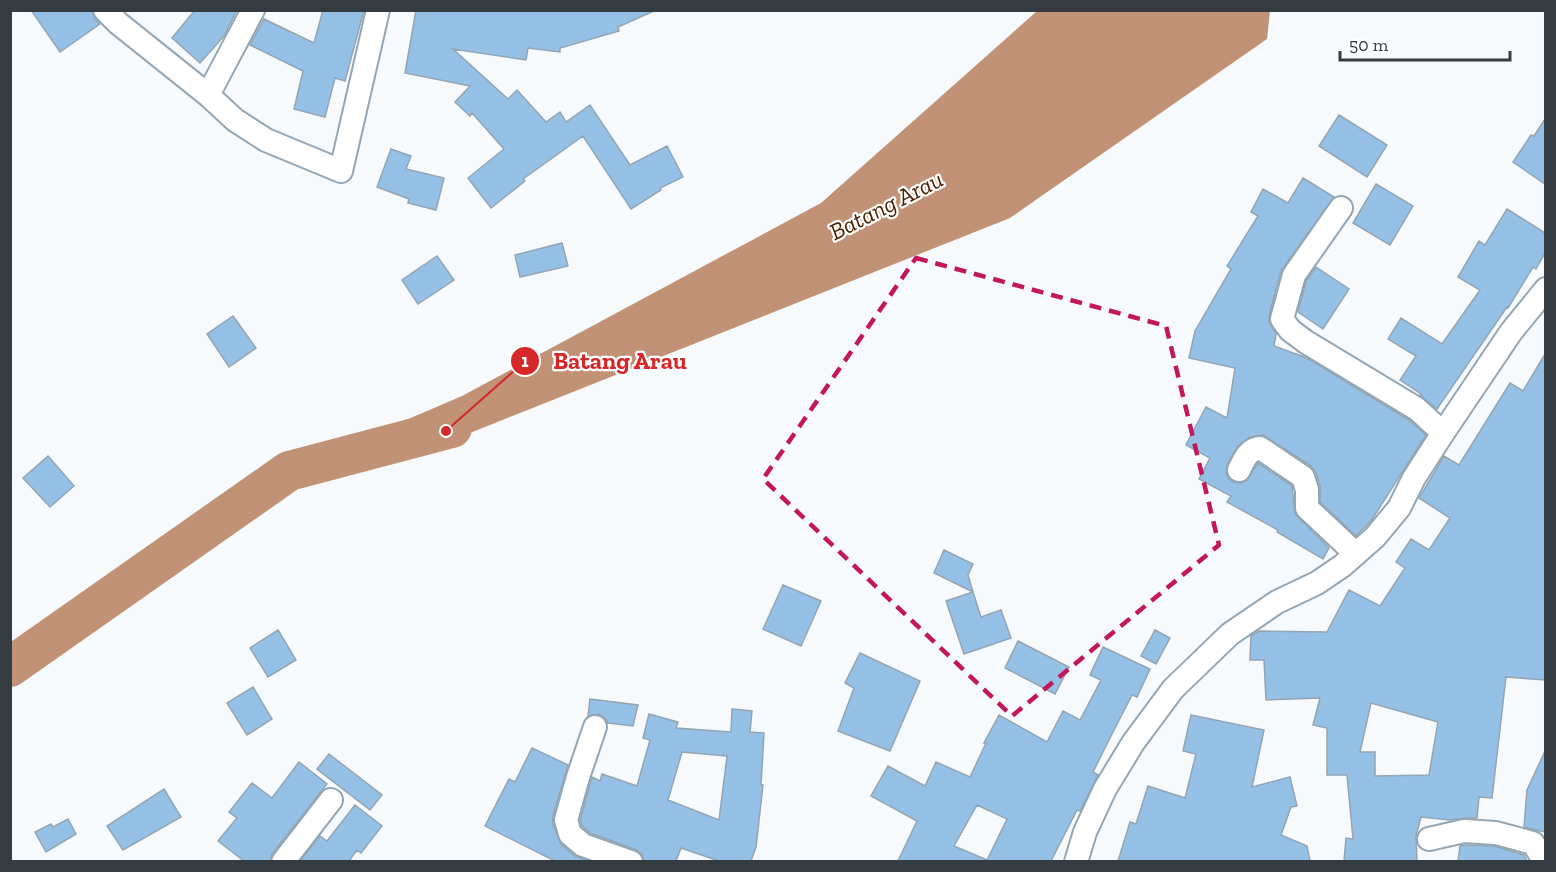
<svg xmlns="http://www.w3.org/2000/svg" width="1556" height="872" font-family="'Zilla Slab',serif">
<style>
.water{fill:#c19275}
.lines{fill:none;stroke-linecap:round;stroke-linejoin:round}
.river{stroke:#c19275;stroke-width:40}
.building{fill:#94c1e5;stroke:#93a4b3;stroke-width:1.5;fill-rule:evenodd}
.minor-casing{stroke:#94a6b4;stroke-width:26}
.minor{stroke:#fff;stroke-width:22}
.marked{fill:none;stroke:#c2185b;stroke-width:4.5;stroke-dasharray:12 8;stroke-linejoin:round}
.labels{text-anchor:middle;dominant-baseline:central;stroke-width:4.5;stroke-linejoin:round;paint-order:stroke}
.water-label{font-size:24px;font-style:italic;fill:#4d2100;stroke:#fff}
.leader{fill:none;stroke:#d62828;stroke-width:2}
.callout-dot{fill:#d62828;stroke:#fff;stroke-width:2}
.mark-label{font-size:18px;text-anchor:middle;font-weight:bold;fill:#fff}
.callout-label{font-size:24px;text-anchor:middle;font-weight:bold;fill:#d62828;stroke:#fff;stroke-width:4.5;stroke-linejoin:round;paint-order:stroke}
</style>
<rect width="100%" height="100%" fill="#f6fafd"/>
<path class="water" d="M 1037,11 L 1270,11 L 1267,39 L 1010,218 L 407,458 L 392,426 L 462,396 L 821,203 Z"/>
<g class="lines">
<path class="river" d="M 10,667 L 289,471 L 452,428"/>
</g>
<path class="building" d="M 31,10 L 92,10 L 95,19 L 100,24 L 60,52 Z
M 195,10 L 237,10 L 224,36 L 200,63 L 172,38 Z
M 323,10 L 364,10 L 345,81 L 335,78 L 325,117 L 294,109 L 303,71 L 250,45 L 264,19 L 314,43 Z
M 416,10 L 656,10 L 618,27 L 619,31 L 560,48 L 560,52 L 528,48 L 526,60 L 453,49 L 508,99 L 517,90 L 546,122 L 560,112 L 566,122 L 590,105 L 630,165 L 667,146 L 683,177 L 660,188 L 661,190 L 631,209 L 583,136 L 523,179 L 525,181 L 491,208 L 468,178 L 504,149 L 472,113 L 470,116 L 455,102 L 470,86 L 405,73 Z
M 1339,115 L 1387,145 L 1367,177 L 1319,146 Z
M 1545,119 L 1545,184 L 1513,162 L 1531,135 L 1534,136 Z
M 391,149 L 411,156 L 406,169 L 444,178 L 436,210 L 408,203 L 409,199 L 377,187 Z
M 1303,178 L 1334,197 L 1281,271 L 1269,316 L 1269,322 L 1276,334 L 1274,346 L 1307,358 L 1409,420 L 1426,435 L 1371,521 L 1356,536 L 1320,502 L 1320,486 L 1316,473 L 1311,466 L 1263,435 L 1250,437 L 1237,447 L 1227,465 L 1226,472 L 1228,478 L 1233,482 L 1239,483 L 1246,481 L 1258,463 L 1292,486 L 1295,514 L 1329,548 L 1323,559 L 1277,532 L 1278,530 L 1227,502 L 1231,496 L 1199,479 L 1210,458 L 1186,445 L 1206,407 L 1227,418 L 1235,368 L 1189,358 L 1195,331 L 1231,269 L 1227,266 L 1258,216 L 1251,212 L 1263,189 L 1288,203 Z
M 1376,184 L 1413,206 L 1390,245 L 1353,223 Z
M 1507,209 L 1545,233 L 1545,253 L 1536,269 L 1533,267 L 1508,308 L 1507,307 L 1437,409 L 1420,395 L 1421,394 L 1400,380 L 1416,356 L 1388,339 L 1401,318 L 1442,344 L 1480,290 L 1458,277 L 1479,241 L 1485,245 Z
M 562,243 L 568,266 L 520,277 L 515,255 Z
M 437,256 L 454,280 L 418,304 L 402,280 Z
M 1316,267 L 1349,289 L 1323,329 L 1298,312 L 1306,281 Z
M 233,316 L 256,348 L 229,367 L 207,334 Z
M 1545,354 L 1545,680 L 1506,677 L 1492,798 L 1479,797 L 1477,818 L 1465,818 L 1450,820 L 1421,817 L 1416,836 L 1417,861 L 1344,861 L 1346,838 L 1353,839 L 1347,775 L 1327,775 L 1327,728 L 1313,725 L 1320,698 L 1266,700 L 1264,660 L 1250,660 L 1251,636 L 1259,631 L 1327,632 L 1349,590 L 1380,606 L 1405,568 L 1396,562 L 1411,539 L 1429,550 L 1450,518 L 1419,498 L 1444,456 L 1459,465 L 1510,383 L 1523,391 ZM 1371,703 L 1438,722 L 1429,775 L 1375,776 L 1375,752 L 1360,752 Z
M 48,456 L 74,486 L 50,507 L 23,478 Z
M 944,550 L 973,564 L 968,575 L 973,592 L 934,573 Z
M 783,585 L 821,601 L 801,646 L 763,629 Z
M 973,592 L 981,617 L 1001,610 L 1011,638 L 964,654 L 946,601 Z
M 278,630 L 296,660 L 268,677 L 250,648 Z
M 1155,630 L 1170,638 L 1156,664 L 1141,656 Z
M 1018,641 L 1069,667 L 1055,694 L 1005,668 Z
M 1103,647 L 1150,669 L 1137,697 L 1132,695 L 1111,736 L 1093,772 L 1098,775 L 1080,811 L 1077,810 L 1051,861 L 898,861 L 917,821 L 871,796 L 888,766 L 925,786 L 936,762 L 970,777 L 986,743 L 984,743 L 999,715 L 1047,742 L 1063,711 L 1080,720 L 1101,680 L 1090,675 ZM 977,805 L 1007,819 L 987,860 L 954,846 Z
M 860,653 L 920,681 L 890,751 L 838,731 L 854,688 L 845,683 Z
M 253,687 L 272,719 L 247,735 L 227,703 Z
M 590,699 L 638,705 L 633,726 L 608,723 L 605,718 L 599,714 L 588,716 Z
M 732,709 L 752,711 L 750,732 L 764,733 L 761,785 L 763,785 L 756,847 L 751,861 L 719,861 L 681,848 L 676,861 L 644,861 L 642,854 L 636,850 L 590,833 L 582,826 L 580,820 L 592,777 L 600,781 L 602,774 L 637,786 L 650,740 L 643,738 L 649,714 L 678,722 L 676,728 L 731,732 ZM 682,752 L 727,756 L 719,820 L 668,800 Z
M 1191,715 L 1264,730 L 1252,787 L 1290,777 L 1297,806 L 1291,807 L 1281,835 L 1307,846 L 1310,861 L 1118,861 L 1130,822 L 1136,824 L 1148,786 L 1185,798 L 1196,754 L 1183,751 Z
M 532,748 L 568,765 L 553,816 L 553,824 L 561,844 L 575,856 L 589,861 L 555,861 L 485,826 L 509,779 L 515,782 Z
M 1545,751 L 1545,832 L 1524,827 L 1527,790 Z
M 329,754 L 382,795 L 370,810 L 317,769 Z
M 299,762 L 327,784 L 272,854 L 270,861 L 244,861 L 218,841 L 237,818 L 229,812 L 252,783 L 272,798 Z
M 164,789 L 181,817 L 123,850 L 107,826 Z
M 355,805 L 382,826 L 361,853 L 357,850 L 349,861 L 300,861 L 320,836 L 327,841 Z
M 68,819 L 76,834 L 46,852 L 35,832 L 51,824 L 53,827 Z
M 1465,845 L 1494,846 L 1524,855 L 1527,861 L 1458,861 L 1460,846 Z"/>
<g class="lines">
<defs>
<path id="minor" d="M 105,10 L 118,23 L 208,95 L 235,120 L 266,140 L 341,171 L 378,10
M 208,95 L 253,10
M 1341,208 L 1294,275 L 1282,319 L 1290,330 L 1306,342 L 1417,409 L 1443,433
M 1239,470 C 1244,460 1248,449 1260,448 L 1303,477 L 1307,490 L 1307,508 L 1356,554
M 595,727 L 578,777 L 566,820 L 570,834 L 583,845 L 631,862
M 1429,839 L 1464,831 L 1496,833 L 1533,843 L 1545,862
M 283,862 L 331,800
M 1076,862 L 1085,832 L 1105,789 L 1133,743 L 1173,689 L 1230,634 L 1277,602 L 1317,583 L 1342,566 L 1375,537 L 1399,508 L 1414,478 L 1443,433 L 1511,332 L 1546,289"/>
</defs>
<use href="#minor" class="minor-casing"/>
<use href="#minor" class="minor"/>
</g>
<path class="marked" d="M 916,258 L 1166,326 L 1219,545 L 1012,716 L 763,479 Z"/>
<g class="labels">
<g class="water-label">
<text transform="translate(886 205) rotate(-27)">Batang Arau</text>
</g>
</g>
<path class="leader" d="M446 431L525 361"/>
<g class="callout-dot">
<circle cx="446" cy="431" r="6"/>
<circle cx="525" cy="361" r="15"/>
</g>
<g class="mark-label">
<text x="525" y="367">1</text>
</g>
<g class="callout-label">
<text x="620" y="369">Batang Arau</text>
</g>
<rect width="1556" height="872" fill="none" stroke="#343b41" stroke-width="24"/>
<path d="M1340 51v9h170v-9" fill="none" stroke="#343b41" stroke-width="3"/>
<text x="1349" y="51" font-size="18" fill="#343b41" stroke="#ffffff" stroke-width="4.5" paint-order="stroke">50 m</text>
</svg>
